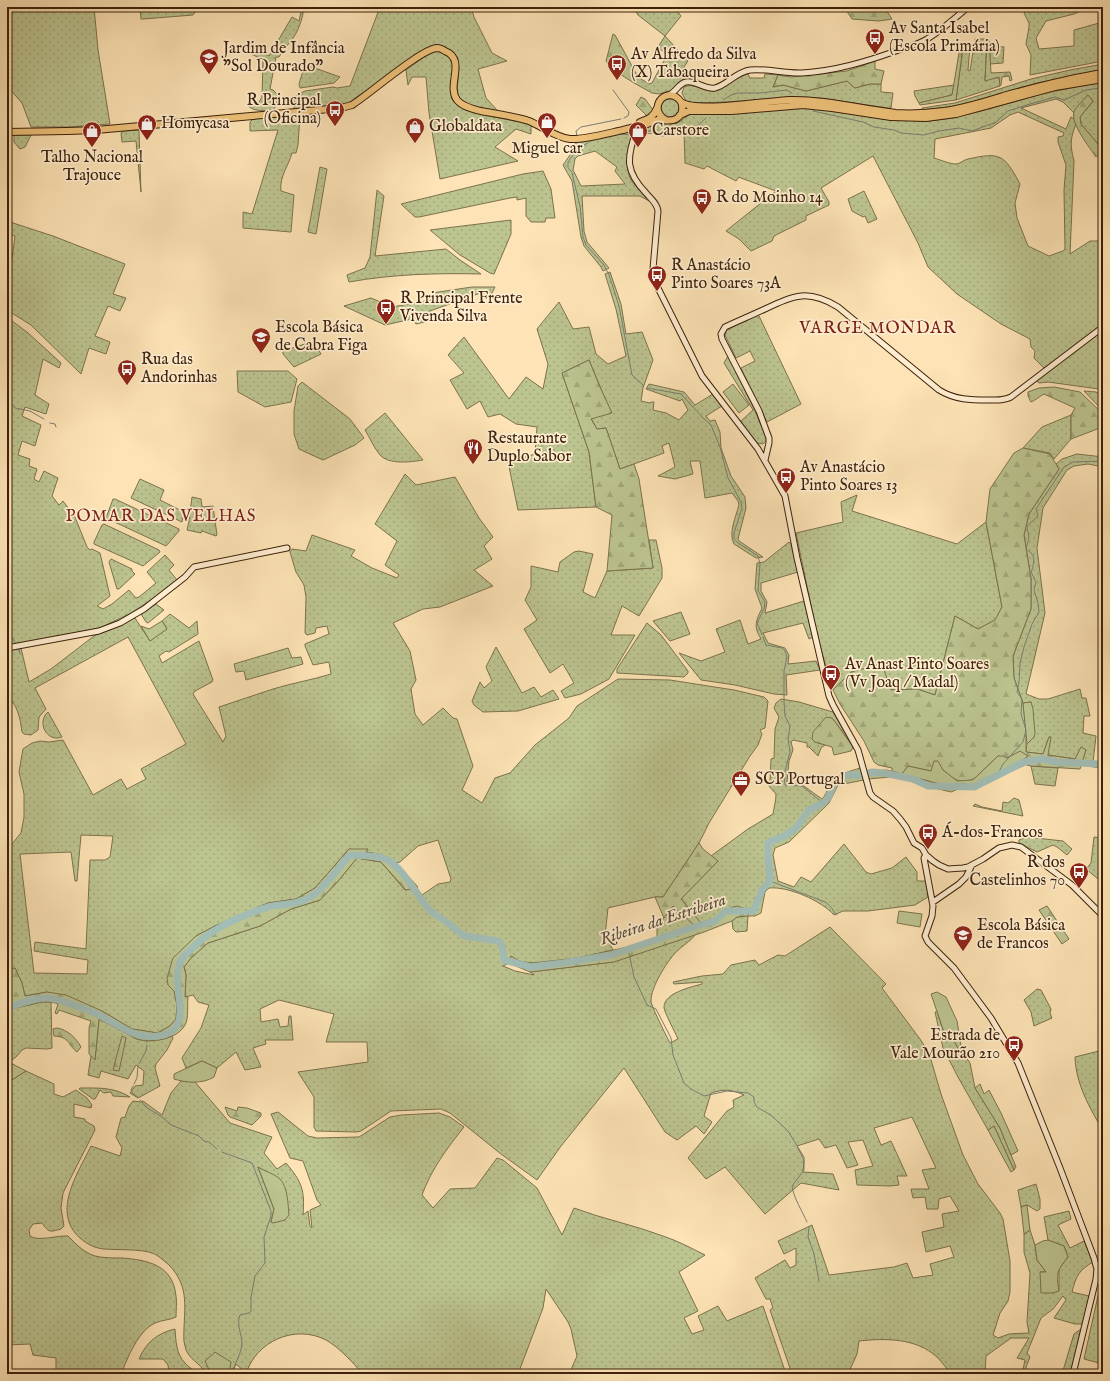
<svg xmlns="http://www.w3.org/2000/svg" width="1110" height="1381" font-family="'IM FELL English',serif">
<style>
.grass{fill:url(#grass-dots);stroke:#7c724e;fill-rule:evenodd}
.forest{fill:url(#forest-firs);stroke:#7c724e}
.garden{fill:#bcc490;stroke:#7c724e}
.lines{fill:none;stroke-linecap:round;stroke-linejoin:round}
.stream{stroke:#797f72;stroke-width:1}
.river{stroke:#a2bdb6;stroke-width:7}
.secondary-casing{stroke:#3c210c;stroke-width:7}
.primary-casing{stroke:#3c210c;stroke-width:8}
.secondary{stroke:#feedcf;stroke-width:5}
.primary{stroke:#eec27a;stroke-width:6}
.labels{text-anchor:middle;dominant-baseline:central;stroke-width:3.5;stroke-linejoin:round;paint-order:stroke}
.poi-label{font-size:16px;fill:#3c210c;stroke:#feedcf;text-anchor:start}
.neighbourhood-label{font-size:17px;letter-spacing:1px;fill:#7a1f14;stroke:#feedcf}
.water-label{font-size:17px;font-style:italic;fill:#5b503f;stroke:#feedcf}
</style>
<defs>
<pattern id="grass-dots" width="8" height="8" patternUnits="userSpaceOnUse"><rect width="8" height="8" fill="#bcc490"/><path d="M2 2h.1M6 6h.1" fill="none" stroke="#a2a87b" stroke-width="1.8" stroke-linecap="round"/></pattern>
<pattern id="forest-firs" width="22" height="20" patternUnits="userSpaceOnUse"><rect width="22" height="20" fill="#bcc490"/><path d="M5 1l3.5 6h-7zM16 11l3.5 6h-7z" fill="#a2a87b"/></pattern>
</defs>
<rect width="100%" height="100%" fill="#fde3b5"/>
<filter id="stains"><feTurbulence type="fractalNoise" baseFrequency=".005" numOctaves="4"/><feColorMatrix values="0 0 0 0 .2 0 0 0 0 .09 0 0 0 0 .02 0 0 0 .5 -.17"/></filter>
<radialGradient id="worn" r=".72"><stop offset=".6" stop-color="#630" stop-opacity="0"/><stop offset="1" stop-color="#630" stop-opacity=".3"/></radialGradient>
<path class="grass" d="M 7,7 L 94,7 L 98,50 L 110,124 L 68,127 L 31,127 L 22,103 L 7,86 Z
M 140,7 L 198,7 L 193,15 L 143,19 L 141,19 Z
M 302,7 L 304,7 C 303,18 298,33 290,42 C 286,47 282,51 279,57 L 276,57 L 270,89 L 273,90 L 277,94 L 275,101 L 277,101 L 274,110 C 264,111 254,112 247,105 L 253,106 L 258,104 L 262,97 L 263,60 L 244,50 L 247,44 L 269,56 L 292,17 L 299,21 Z
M 380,7 L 446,7 L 448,11 L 454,7 L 471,7 L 474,17 L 492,53 L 507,61 L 478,69 L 486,98 L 497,110 L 497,112 L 472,107 L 464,103 L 459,97 L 457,90 L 459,67 L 457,58 L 450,50 L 436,45 L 431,46 L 406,62 L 347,104 L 294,109 L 295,98 L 297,95 L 305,91 L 333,87 L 337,88 L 350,86 Z
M 633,7 L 685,7 L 677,11 L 681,16 L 665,36 L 688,61 L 684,67 L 698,80 L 689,78 L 682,80 L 672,90 L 659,94 L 652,93 L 634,83 L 638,77 L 649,84 L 652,83 L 667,55 L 658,47 L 665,36 L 638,15 Z
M 1034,7 L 1090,7 L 1074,14 L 1046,21 L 1036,38 L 1039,49 L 1074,46 L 1074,30 L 1103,22 L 1103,61 L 1030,75 L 1031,55 L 1026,44 L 1029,27 L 1029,23 L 1024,13 L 1025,11 Z
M 975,39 L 987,39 L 985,80 L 999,77 L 1000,86 L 956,100 L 963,47 L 970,47 L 968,70 L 970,71 Z
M 990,46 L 1004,47 L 1003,63 L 990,64 Z
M 437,51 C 469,59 441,88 455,103 C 466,115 513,119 531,125 L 531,134 L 516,129 L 495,147 L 518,161 L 440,179 L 429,113 L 426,77 L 412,77 L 408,85 L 406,70 L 427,55 Z
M 311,64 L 312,67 L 340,77 L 334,83 L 300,88 L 299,84 C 302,75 302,69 311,64 Z
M 1103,64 L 1103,70 L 1037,83 L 959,106 L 922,110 L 922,108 L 955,103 L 1031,79 L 1070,70 Z
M 748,74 L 750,78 L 764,78 L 765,74 L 778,75 L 773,87 L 783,85 L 806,91 L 847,81 L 855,88 L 870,84 L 881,84 L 881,92 L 893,93 L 891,108 L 888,108 L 821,98 L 800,97 L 726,102 L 694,103 L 686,101 L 682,93 L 684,87 C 694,82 704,92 714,91 C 723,90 729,83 736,79 C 740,77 744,75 748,74 Z
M 1103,81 L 1103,150 L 1081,124 L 1080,117 L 1093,101 L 1088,95 L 1074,113 L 1063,102 L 1056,99 L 1021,108 L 1066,129 L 1071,117 L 1074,119 L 1076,124 C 1070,139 1070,145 1074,161 L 1070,254 L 1090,241 L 1103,241 L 1103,323 L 1048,367 L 1044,368 L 1034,358 L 1035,351 L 1031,347 L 1030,339 L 1001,324 L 957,294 L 928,267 L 918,243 L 873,156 L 821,188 L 829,202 L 829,205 L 806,216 L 806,220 L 774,236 L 772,241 L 751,251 L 739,239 L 726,231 L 776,191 L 741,178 L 739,177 L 736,181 L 707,166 L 704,169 L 685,163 L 684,131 L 680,133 L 671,134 L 661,134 L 651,131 L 638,134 C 643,128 654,123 661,123 C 666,123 672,124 677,123 C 683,121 685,116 691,114 L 788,108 L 812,108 L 890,120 L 929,121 L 953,118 L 982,111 L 1042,94 ZM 1018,112 L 1064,133 L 1063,136 L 1058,137 L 1058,142 L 1066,165 L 1064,190 L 1065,249 L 1063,251 L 1049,256 L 1028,246 L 1017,218 L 1015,203 L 1020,184 C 1004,154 1000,152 968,159 C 963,160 960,164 956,164 C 950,164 941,160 934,158 L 935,139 L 991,128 L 1010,115 Z
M 954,85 L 952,95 L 919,103 L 915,96 L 914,91 Z
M661 108a9 9 0 1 1 18 0a9 9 0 1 1-18 0Z
M 300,115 L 298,145 L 296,153 L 292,153 C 289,165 279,177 281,191 L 294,195 L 291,232 L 243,228 L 243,212 L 252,214 L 278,130 L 250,131 L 250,122 L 253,119 Z
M 138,130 L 139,131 L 141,192 L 136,141 L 122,142 L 121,133 L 124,131 Z
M 628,131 L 632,134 C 631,145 626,164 629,175 C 631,184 643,192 649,198 L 649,201 L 640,196 L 582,196 L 584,231 L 587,242 L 609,268 L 603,271 L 601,267 L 584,246 L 581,237 L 572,181 L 563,165 L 575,148 L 576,142 L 585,139 ZM 595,151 L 617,167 L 615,171 L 625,184 L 581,186 L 573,170 L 575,159 L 578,156 Z
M 14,135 L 31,135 L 25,147 L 20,149 L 14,142 Z
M 320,167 L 327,169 L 316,234 L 308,232 Z
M 543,171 L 551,189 L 555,218 L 546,218 L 545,222 L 531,222 L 526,216 L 526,198 L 517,200 L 517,197 L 510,198 L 419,217 L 415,217 L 401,204 L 523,174 Z
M 377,190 L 384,196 L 375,256 L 446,249 L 460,260 L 481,274 C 437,273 393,274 349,282 L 347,275 L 365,268 L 370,257 Z
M 864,191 L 877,219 L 868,223 L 865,216 L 863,217 L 852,211 L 848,199 Z
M 511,220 L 511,234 L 494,274 L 490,273 L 460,255 L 430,230 Z
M 7,221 L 53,236 L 125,264 L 113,294 L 126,298 L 120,311 L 108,306 L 95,336 L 110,342 L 106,354 L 89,348 L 81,374 L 31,325 L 7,310 L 7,276 L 12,259 L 15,236 L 8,233 Z
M 610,272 L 621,304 L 626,334 L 642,332 L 653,360 L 643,388 L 641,401 L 650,403 L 651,402 L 654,402 L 653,410 L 666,413 L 679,420 L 688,410 L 682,399 L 680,401 L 646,389 L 649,384 L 684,392 L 695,405 L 713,394 L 722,406 L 706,416 L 710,421 L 715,420 L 720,432 L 721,448 L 731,476 L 745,497 L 746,508 L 738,539 L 739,541 L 763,557 L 756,558 L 734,544 C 728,534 736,516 739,505 L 738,501 L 732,493 L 705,498 L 700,461 L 690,461 L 693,474 L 675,479 L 658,476 L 675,467 L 669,443 L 662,446 L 664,453 L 620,469 L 606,428 L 597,429 L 591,418 L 611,413 L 589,360 L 562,373 L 589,452 L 596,507 L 518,510 L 508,462 L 535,454 L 537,427 L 516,424 L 500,414 L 488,417 L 480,401 L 467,409 L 450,380 L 464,373 L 448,355 L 464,337 L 509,399 L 526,377 L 543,389 L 548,364 L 537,329 L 559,302 L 573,329 L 589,327 L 596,354 L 608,364 L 626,356 L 616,309 L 605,274 Z
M 472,287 L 495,287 L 492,293 L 485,299 L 483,292 L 430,311 L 433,320 L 416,324 L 412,319 L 385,325 L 344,306 L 371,298 L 392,307 L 431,300 L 432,293 Z
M 757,315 L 759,316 L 801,404 L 767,422 L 741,368 L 755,361 L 750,351 L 736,358 L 725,335 L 726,331 L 729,329 Z
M 7,317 L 28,333 L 61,363 L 59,368 L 43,359 L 35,395 L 49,404 L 46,414 L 25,407 L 22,416 L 41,425 L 35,446 L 22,441 L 18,455 L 30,459 L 29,466 L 37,469 L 34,479 L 39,482 L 44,471 L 58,478 L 52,496 L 59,505 L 63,501 L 75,517 L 87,547 L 90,550 L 92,549 L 100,553 L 110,596 L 97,606 L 103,609 L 112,604 L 129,590 L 136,598 L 139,597 L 156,583 L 147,572 L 165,555 L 174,565 L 169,570 L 177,580 L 154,598 L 131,613 L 100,628 L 7,646 Z
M 1103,330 L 1103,392 L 1099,389 L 1048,382 L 1039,383 L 1036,380 Z
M 311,342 L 314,342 L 321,354 L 294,367 L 283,354 L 283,351 Z
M 728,356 L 754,409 L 766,437 L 766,441 L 763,444 L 757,443 L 740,422 L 753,410 L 724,363 Z
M 237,371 L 288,371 L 297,379 L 291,402 L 265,407 L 238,392 Z
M 302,382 L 350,419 L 364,438 L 355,445 L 323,460 L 299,449 L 294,434 L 294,411 L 298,386 Z
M 1084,391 L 1096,392 L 1103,396 L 1103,411 Z
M 385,413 L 423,460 C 411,462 389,465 380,455 C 374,448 370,438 365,430 Z
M 1071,415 L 1071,439 L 1054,459 L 1050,453 L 1023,448 L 1042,427 Z
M 1077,454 L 1103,457 L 1103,467 L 1088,464 L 1074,466 L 1067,470 L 1043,508 L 1037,548 L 1045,613 L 1026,694 L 1039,699 L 1048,699 L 1080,689 L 1082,698 L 1086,698 L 1090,716 L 1084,716 L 1083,733 L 1096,736 L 1093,762 L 1098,762 L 1103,750 L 1103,767 L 1101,768 L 1081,765 L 1086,750 L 1081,748 L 1075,759 L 1047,755 L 1051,737 L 1049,737 L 1043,754 L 1026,752 L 1027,744 L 1034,737 L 1031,702 L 1023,703 L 1014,678 L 1013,656 L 1031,609 L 1031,579 L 1024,535 L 1029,514 L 1059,469 L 1056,464 L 1062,459 Z
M 405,474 L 416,485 L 455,477 L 479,518 L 493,537 L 484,546 L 492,559 L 474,570 L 493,586 L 440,607 L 423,609 L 393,623 L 410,651 L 416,680 L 411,689 L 415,714 L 423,725 L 443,708 L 453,718 L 457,719 L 473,766 L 462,790 L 482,803 L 495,778 L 510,773 L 535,745 L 569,718 L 577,706 L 618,679 L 670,680 L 734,690 L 764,697 L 768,701 L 765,728 L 760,730 L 762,734 L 758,745 L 750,756 L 709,823 L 699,843 L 663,897 L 655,897 L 608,908 L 605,936 L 613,950 C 590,955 540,968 519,961 C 516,961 513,958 511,956 L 509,963 L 503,966 L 515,971 L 534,975 L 530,972 L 613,962 L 696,934 C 691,941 682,946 676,952 C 666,963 651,987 651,1001 C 651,1006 667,1037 670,1043 L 678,1039 C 675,1032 664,1012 664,1007 C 664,993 691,987 702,984 L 702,982 L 674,984 L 673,982 L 702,976 L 723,974 L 731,965 L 755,960 L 759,965 L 778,955 L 785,956 L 830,927 L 886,984 L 882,988 L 920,1039 L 929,1053 L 941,1094 L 963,1155 L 978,1184 L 1000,1213 L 1003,1219 L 1010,1261 L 1010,1292 L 1008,1301 L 1000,1313 L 993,1335 L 998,1338 L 1009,1334 L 1029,1333 L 1027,1322 L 1030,1273 L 1024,1252 L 1024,1234 L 1030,1230 L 1035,1245 L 1037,1260 L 1046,1272 L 1040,1272 L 1059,1290 L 1059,1269 L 1068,1257 L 1064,1246 L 1048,1240 L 1044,1217 L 1069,1211 L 1071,1219 L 1058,1225 L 1070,1248 L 1084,1241 L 1093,1262 C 1079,1270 1076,1276 1072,1292 L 1089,1296 L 1083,1324 L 1075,1324 L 1054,1318 L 1066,1300 L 1063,1296 L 1053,1309 L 1041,1318 L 1027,1353 L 1030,1357 L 1026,1367 L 1027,1374 L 1022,1374 L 1025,1360 L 1017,1358 L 1029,1338 L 1011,1338 L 986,1356 L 985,1374 L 951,1374 C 947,1369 942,1362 937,1357 C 916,1338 886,1338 859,1341 L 857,1354 L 848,1374 L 792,1374 L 770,1310 L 773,1308 L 770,1299 L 766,1299 L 755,1278 L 785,1260 L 790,1268 L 796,1265 L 796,1248 L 784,1254 L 778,1241 L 812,1225 L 829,1275 L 894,1267 L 907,1263 L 913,1278 L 933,1275 L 930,1264 L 954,1257 L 950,1246 L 926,1252 L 922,1232 L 944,1227 L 942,1214 L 959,1211 L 950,1196 L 939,1199 L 938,1209 L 927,1209 L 925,1197 L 913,1198 L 911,1189 L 929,1189 L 922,1170 L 936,1168 L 912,1117 L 874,1128 L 881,1145 L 891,1141 L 907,1176 L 897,1176 L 899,1185 L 890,1186 L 857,1185 L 855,1170 L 873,1166 L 863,1140 L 848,1142 L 858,1165 L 847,1168 L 836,1145 L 825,1148 L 819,1139 L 797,1146 L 804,1160 L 803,1172 L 833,1174 L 839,1190 L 801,1183 L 765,1214 L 725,1167 L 706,1179 L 688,1158 L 727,1111 L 734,1107 L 733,1100 L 744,1095 C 730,1089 725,1089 711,1093 L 704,1116 L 712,1122 L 704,1134 L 696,1126 L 677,1140 L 665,1132 L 624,1068 L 561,1146 L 537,1180 L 501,1154 L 450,1113 L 441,1109 L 391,1111 L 361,1131 L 356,1132 L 316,1131 L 314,1127 L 314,1097 L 298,1072 L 368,1062 L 367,1042 L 326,1042 L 334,1014 L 279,1000 L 260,1009 L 261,1022 L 278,1019 L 280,1027 L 288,1026 L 289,1016 L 291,1016 L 293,1040 L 265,1040 L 266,1044 L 253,1048 L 261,1067 L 245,1070 L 236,1052 L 217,1068 L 202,1061 L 186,1068 L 182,1058 L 201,1028 L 209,1005 L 198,1002 L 193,995 L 185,997 L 186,975 L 184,967 L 191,958 L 208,943 L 260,926 L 291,909 L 320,900 L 339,880 L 357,858 L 381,862 L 405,890 L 417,888 L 422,895 L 438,884 L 450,882 L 451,879 L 438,840 L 418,846 L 400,862 L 396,863 L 378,854 L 349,849 L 315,888 L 296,899 L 268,903 L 215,926 L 196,936 L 168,985 L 174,991 L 177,1005 L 176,1019 L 170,1026 L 157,1033 L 132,1029 L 102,1011 L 47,992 L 25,996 L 22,983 L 15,968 L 7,970 L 7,850 L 21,833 L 24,817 L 24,794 L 19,772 L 23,749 L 32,743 L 40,741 L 49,742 L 63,740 L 93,795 L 121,779 L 127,789 L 146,779 L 141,769 L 186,744 L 128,637 L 35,688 L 46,709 L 39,717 L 38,730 L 31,735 L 24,734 L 22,732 C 20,717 18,706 7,696 L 7,651 L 21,648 L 29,682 L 51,669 L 94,636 L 133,618 L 135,618 L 150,641 L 167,628 L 162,621 L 170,614 L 189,628 L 197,621 L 198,634 L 169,652 L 166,651 L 159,656 L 162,663 L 199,641 L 213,680 L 212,682 L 195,691 L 193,694 L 223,742 L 226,736 L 219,707 C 237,701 255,695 273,689 C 292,683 312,680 331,674 L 329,662 L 313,665 L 305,646 L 305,644 L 329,634 L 327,626 L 316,628 L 315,633 L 307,635 L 305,633 L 306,597 L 304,585 L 296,572 L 290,552 L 292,549 L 306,551 L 312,535 L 355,550 L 351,556 L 372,568 L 397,578 L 399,575 L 385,565 L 397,541 L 375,524 ZM 81,835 L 113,836 L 110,857 L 105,860 L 90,860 L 86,949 L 35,942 L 34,951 L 88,960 L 87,974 L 34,973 L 20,854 L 71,852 L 75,881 L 77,881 Z
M 140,479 L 164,490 L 160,500 L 184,512 L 182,522 L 131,498 Z
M 857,495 L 852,511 L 957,544 L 986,522 L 1002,607 L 996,620 L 978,629 L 955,616 L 935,695 L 917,689 L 891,690 L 851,672 L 833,690 L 818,639 L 796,533 L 843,522 L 841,502 Z
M 192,497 L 201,499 L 202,507 L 213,506 L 217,535 L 216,536 L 202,531 L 201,533 L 187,530 L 189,521 Z
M 113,499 L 115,499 L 179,529 L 179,531 L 166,546 L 106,518 Z
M 104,524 L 159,550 L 160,552 L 143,566 L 94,544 L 94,542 L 102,525 Z
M 649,540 L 656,540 L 662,568 L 662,578 L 639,616 L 622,606 L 611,635 L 635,635 L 609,679 L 581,694 L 565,698 L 561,691 L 574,683 L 563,664 L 550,673 L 524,629 L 537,620 L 525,600 L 531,587 L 531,566 L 558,572 L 560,562 L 574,552 L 579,551 L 593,554 L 583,592 L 595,598 L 607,571 L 653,568 Z
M 789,542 L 791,544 L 798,572 L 761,583 L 761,591 L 767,602 L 765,613 L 804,601 L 813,637 L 809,639 L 803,623 L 763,633 L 768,643 L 785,648 L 789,655 L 788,664 L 816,661 L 820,670 L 786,675 L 787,695 L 774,694 L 735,685 L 701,680 L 679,653 L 701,661 L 725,652 L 716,629 L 740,620 L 748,644 L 761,639 C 753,626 756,621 762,608 L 755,589 L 757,563 L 764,562 Z
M 111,559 L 132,569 L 132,571 L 135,574 L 119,589 L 117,589 L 109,562 Z
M 156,604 L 164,610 L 148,623 L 146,622 L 141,614 Z
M 681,612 L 690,634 L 670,641 L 653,621 Z
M 647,623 L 661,635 L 688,671 L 688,673 L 684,677 L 617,673 L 617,669 Z
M 496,647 L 522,693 L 534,687 L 541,697 L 553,690 L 559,699 L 518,711 L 483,712 L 474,705 L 472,701 L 480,682 L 484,688 L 492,681 L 486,667 Z
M 288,648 L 292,658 L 301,657 L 303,664 L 246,680 L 244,671 L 236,672 L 234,664 Z
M 781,699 L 799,702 L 833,712 L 851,743 L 832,718 L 815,742 L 825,745 L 821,748 L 818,756 L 809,747 L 807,747 L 807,743 L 793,740 L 791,742 L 793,750 L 789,761 L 787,782 L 801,784 L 822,799 C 827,794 828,787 831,782 C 838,774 851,771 860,768 L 864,780 L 838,785 L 829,803 L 789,842 L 775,848 L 773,855 L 778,881 L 794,887 L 801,877 L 811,882 L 844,844 L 866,872 L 871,874 L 892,868 L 906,857 L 917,872 L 917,881 L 926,881 L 928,897 L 915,905 L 868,911 L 843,911 L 834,915 C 822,901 788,886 769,888 L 765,892 L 761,913 L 755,916 L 748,916 L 747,931 L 736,932 L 733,929 L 732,921 L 737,917 L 746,916 L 733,907 L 713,920 L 701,924 L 681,898 L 717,862 L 711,856 L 748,829 L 773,814 C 774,807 776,801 776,794 L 768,785 L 770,781 L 771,759 L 774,758 L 775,729 L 779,717 L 774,708 L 776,703 Z
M 48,712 L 62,737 C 47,743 36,722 48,712 Z
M 1019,763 L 1025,765 L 977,787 L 977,789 L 958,789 L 951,792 L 918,784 L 901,777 L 889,777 L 869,779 L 867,772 L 887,770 L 940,784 L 964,784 L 974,786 Z
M 1031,766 L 1058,768 L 1055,786 L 1035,784 Z
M 1014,798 L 1019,800 L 1023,816 L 973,806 L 975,804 L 982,807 L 1002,811 L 1003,802 L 1008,803 Z
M 1027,837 L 1063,841 L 1072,849 L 1067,855 L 1057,847 L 1053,845 L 1037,852 L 1019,843 L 1019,840 Z
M 1094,837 L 1103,838 L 1103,883 L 1086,869 L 1091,863 Z
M 673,906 L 695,925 L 657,938 L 657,927 Z
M 1037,989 L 1041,990 L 1051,1009 L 1050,1013 L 1052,1018 L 1034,1026 L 1031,1012 L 1024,1000 Z
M 43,1002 L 51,1002 L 52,1048 L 47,1049 L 26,1048 L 22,1050 L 16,1057 L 8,1063 L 7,1061 L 7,1010 Z
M 935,1012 L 937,1012 L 946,1038 L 954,1040 L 960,1053 L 962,1052 L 970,1063 L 975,1088 L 1000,1128 L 1016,1167 L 1014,1170 L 994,1126 L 988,1130 L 958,1077 L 943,1048 Z
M 99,1019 L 137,1039 C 148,1043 162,1040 172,1036 L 173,1038 L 167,1050 L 156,1064 L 155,1068 L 160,1086 L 138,1098 L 130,1093 L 135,1086 L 143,1085 L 144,1071 L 136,1065 L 128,1079 L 101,1071 L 99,1078 L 88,1075 L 91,1056 L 95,1059 Z
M 1103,1050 L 1103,1131 C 1090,1108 1076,1085 1075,1057 Z
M 26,1071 L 54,1084 L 54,1094 L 63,1097 L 76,1090 L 87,1098 L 92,1105 L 91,1108 L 74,1104 L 74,1117 L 85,1119 L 85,1121 L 94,1126 L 95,1130 L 63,1193 L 61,1208 L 64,1226 L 61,1229 C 50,1232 49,1233 42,1223 L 33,1224 L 29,1230 L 30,1236 C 38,1242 58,1235 68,1236 C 76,1244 83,1252 95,1256 C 103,1258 113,1258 122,1258 C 148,1260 173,1265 176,1296 C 177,1303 176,1310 176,1317 C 170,1320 162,1320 155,1323 C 138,1331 128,1357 121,1374 L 56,1374 L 56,1358 L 33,1355 L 30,1344 L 7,1345 L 7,1083 Z
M 181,1081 L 195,1082 L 230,1123 L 272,1137 L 264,1153 L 277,1169 L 286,1163 C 302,1182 305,1190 303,1215 L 308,1211 L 310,1226 L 312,1228 L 310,1210 L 321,1205 L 317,1200 L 303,1161 L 290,1158 L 271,1114 L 278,1112 L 308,1136 L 317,1138 L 359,1137 L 390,1117 L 401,1115 L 439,1113 L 450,1117 L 464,1127 C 447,1148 431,1170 422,1195 L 433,1208 L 450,1189 L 475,1188 L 497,1158 L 503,1160 L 537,1188 L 562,1235 L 574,1208 C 603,1219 634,1225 663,1236 C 678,1241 691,1248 705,1255 L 679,1272 L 698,1311 L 684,1318 L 692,1334 L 704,1330 L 698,1316 L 718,1306 L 727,1321 L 763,1306 L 786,1374 L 569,1374 L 577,1356 L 571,1329 L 568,1322 L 546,1289 L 543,1308 L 518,1374 L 363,1374 C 352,1362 340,1348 326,1340 C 295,1324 256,1341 246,1374 L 244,1374 L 245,1372 L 236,1364 L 232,1374 L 229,1374 L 230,1362 L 211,1374 L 206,1374 C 201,1363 187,1359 185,1346 C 183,1340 184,1333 184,1328 C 185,1303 188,1285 169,1265 C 164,1261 158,1255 152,1253 C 142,1249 116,1250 104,1249 C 94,1248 87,1244 80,1238 C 51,1212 78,1173 91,1146 L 120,1156 L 122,1148 L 116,1137 L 121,1118 L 125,1117 L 129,1106 L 133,1101 L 141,1102 L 143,1101 L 162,1115 L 171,1093 ZM 258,1167 L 267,1172 L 285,1220 L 271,1222 L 274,1209 Z
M 80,1088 C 99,1088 114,1087 130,1097 L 113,1096 L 111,1092 L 104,1093 L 100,1090 L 95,1099 L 93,1099 L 79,1089 Z
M 1036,1184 L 1040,1199 L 1040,1209 L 1037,1211 L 1027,1205 L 1021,1207 L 1018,1190 Z
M 1103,1273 L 1103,1364 L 1084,1359 Z
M 175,1329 C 176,1341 176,1354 185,1363 C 188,1367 194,1370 197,1374 L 169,1374 L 168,1365 L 163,1359 L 139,1359 C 146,1342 158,1333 175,1329 Z
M 1081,1329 L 1071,1374 L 1062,1374 L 1074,1334 Z"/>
<path class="forest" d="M 844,7 L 884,7 L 892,19 L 879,21 L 852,19 Z
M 613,34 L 615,35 L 638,77 L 634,83 L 612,69 L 606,61 Z
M 987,39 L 989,39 L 991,73 L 1010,72 L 1012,80 L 1010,81 L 1009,76 L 1002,77 L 1001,85 L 1000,86 L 999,77 L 985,81 Z
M 960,47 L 963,47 L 956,100 L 920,105 L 919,103 L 952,95 Z
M 875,61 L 875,69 L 884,71 L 881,84 L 870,84 L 855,88 L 847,81 L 806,91 L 783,85 L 773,87 L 778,75 L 791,77 L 847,71 Z
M 1088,95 L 1093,101 L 1080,117 L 1081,124 L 1103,150 L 1096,157 C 1090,148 1070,123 1074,112 C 1076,106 1084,100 1088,95 Z
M 641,97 L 645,99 L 653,110 L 647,116 L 636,105 Z
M 589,360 L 600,387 L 612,413 L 591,419 L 597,429 L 606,428 L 620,469 L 634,464 L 639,479 L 653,568 L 607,571 L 612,515 L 596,507 L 589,452 L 562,373 Z
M 1054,387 L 1080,392 L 1102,413 L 1103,424 L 1100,428 L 1071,439 L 1071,415 L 1075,408 L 1044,394 C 1040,396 1036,400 1031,402 L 1028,396 L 1028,392 L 1039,388 Z
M 1023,448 L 1050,454 L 1059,469 L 1029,514 L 1024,535 L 1031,579 L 1031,609 L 1013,656 L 1014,678 L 1023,703 L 1026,730 L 1026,752 L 1043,754 L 1049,737 L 1051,737 L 1048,755 L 1075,759 L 1081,747 L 1086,750 L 1080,769 L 1031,766 L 1019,763 L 1028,756 L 1007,758 L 998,756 L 975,778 C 961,786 954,779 943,770 L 931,771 L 908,766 L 902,774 L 892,771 L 892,768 L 878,765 L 874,762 L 864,741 L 840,704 L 833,690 L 851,672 L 882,664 L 891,690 L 917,689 L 935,695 L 955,616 L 978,629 L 995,620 L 1002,607 L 986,522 L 990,489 L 1014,453 Z
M 826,717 L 832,718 L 836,723 L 853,747 L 851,751 L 834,755 L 832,747 L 815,742 L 812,739 L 813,732 Z
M 699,843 L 703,849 L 718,861 L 681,899 L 701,923 L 713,920 L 733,907 L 737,906 L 749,910 L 748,916 L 737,917 L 732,921 L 704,932 L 614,962 L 530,972 L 509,963 L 511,956 L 519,961 L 532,963 L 578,958 L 623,948 L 659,938 L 694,925 L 673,906 L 664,918 L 655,897 L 663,897 Z
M 349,849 L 368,849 L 366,852 L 378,854 L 396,863 L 418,887 L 406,890 L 381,862 L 357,858 L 339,880 L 320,900 L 291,909 L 260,926 L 208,943 L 191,958 L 184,967 L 186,975 L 185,997 L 188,997 C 187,1006 189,1018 185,1025 C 177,1040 151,1043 137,1039 L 99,1019 L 95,1060 L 89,1054 L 89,1028 L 91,1021 L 59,1010 L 57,1014 L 55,1013 L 58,1004 C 43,998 23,1006 7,1010 L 7,970 L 15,968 L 22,983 L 25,996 L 47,992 L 66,995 L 102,1011 L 132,1029 L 158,1033 L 170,1026 L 176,1019 L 177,1005 L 174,991 L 168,985 L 167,978 L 173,958 L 196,936 L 215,926 L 268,903 L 296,899 L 315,888 Z
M 1047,906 L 1069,939 L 1062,944 L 1039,910 Z
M 57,1028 C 68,1030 76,1038 81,1047 L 77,1052 C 67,1044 70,1037 54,1036 L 53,1029 Z
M 122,1036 L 126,1038 L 119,1071 L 113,1070 Z
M 225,1107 L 237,1111 L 238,1107 L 247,1108 L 261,1113 L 261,1116 L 252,1125 L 230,1117 L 228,1115 Z"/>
<path class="garden" d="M 733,384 L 749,405 L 739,413 L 723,392 Z
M 162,621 L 167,629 L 150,641 L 141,626 L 149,629 Z
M 1031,702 L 1033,709 L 1035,734 L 1034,737 L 1027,744 L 1023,703 Z
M 1020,751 L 1028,756 L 1019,763 L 974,786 L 964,784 L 940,784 L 902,774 L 908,766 L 931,771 L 934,761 L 938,761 L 943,770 L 957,781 L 972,780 L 975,778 L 998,756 L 1003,756 L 1007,758 Z
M 899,911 L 922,914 L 920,927 L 897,923 Z
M 937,992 L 946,997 L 957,1021 L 962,1052 L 961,1053 L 954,1041 L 946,1038 L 931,994 Z
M 7,1061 L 26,1071 L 7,1083 Z
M 202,1061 L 217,1068 L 214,1077 C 203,1084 186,1083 174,1079 L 174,1074 Z
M 980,1084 L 984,1094 L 989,1090 L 1001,1113 L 1018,1151 L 1011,1155 L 1000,1128 L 975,1088 Z
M 994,1126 L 1014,1170 L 1011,1172 L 988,1130 Z
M 258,1167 C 264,1171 275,1174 280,1179 C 288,1187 288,1205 289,1215 L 285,1220 L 273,1223 L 271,1222 L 274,1209 Z
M 1027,1205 L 1030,1230 L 1024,1234 L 1021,1207 Z
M 1048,1240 L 1064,1246 L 1068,1257 C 1057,1271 1056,1272 1059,1291 L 1052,1293 L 1041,1293 L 1040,1272 L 1046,1272 L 1037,1260 L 1035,1245 L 1043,1241 Z
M 215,1352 L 231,1362 L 229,1374 L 211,1374 L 205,1361 Z"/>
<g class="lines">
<path class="stream" d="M 613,90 L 629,112 L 628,116 L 624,118
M 723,100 L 731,95 L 738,93 L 760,93 L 787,90 L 792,93
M 813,111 L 863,122 L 874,127 L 894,130 L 901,133 L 924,135 L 939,131 L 959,128 L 972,131 L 988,125 L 995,123 L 1008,111 L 1030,104 L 1055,97 L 1064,100 L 1086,90 L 1100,88
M 638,135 L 653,133 L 662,136 L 679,134 L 693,130 L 706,118
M 577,136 L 576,131 L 581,127 L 621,119
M 609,136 L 620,134 L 632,135
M 590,141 L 596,139
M 572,172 L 568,168 L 568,162 L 578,148 L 588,143
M 572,173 L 580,206 L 583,237 L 586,245 L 604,265 L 609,275 L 619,306 L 632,375 L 643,385
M 647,388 L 681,394 L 703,418 L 711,425 L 720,447 L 728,478 L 741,502 L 742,508 L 734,533 L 734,539 L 738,543 L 758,556 L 760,564 L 758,591 L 765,602 L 764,609 L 757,623 L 762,634
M 7,398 L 15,408 L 30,411 L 44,419
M 50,423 L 55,424 L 56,427
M 7,629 L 16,644
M 763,637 L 766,645 L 782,648 L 785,651 L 787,657 L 784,671 L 784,702 L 785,716 L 790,726 L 788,739 L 790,752 L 784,775 L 785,785 L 802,786 L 823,803
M 19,649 L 20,654
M 996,777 L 1003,764 L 1023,742 L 1026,730 L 1021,714 L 1022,699 L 1017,692 L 1019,683 L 1020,663 L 1024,647 L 1032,624 L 1039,612 L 1038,603 L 1034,590 L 1036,582 L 1031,572 C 1033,568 1036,557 1031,553 C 1030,551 1028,551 1026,549 L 1029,538 L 1027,526 L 1038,516 L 1036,509 L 1064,467 L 1073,462 L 1103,461
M 770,881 L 825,902 C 833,907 832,911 837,915
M 626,950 L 629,953 L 634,977 L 647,1005 L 656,1009 L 671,1038 L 673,1055 L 684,1083 L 691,1089 L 704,1096 L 727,1091 L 748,1093 L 754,1097 L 754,1102 L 757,1107 L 772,1116 L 788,1131 L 804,1157 L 804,1170 L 792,1186 C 793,1196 803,1213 807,1222
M 144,1037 L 147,1042
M 139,1064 L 146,1051 L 147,1045
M 134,1084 L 137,1078 L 138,1066
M 133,1086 L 131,1090 L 133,1094 L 138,1097
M 140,1100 L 146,1107 L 162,1117 L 171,1125 L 199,1136 L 204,1141 L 209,1142 L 217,1149
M 222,1152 L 252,1163 L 271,1211 L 271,1216 L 264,1237 L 265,1263 L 255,1276 L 251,1297 L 251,1311 L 249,1313 L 240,1315 C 236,1325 242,1334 242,1344 C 241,1354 235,1364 231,1374
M 809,1227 L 808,1237 L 814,1254 L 819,1281"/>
<path class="river" d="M 749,911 L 754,910 L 762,890 L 770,881 C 770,868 767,856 768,843 L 771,841 L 783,837 L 796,828 L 809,810 L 823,803 L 828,798 L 835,782 L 848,775 L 861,775 L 872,772 L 884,773 L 913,779 L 928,786 L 974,787 L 1024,762 L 1043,759 L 1056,762 L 1099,764 L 1103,762
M 7,1008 C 20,1004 34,997 48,998 C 61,999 85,1009 97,1014 C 117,1024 135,1040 158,1036 C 204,1029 160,975 187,953 C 192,949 196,944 201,940 C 219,926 246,914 268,907 C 281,904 295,905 307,899 C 324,890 336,870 349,856 L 352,855 C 363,856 375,855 386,859 C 401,866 416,893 426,906 C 432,914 440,917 448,923 C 454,927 458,933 465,936 L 499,941 L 502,945 L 504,960 L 531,967 L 563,963 L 611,955 L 694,927 L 715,921 L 726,911 L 745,911"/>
<defs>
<path id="secondary" d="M 669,95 C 676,92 679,83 686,82 C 696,80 705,90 715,88 C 727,85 736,72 750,70 C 766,68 785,74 802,73 C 835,71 865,62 896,51 C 907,47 918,45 927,39 C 942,30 955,18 968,7
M 644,126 L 636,132 C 626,159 626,172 646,193 C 651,199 657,203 658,211 L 653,269 L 656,284 L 702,376 L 758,449 L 785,496 L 797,558 L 829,696 L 833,705 L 858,750 L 870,793 L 873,797 L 893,811 L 900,819 L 906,827 L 914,843 L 922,848 L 926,855 L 933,861 L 939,865 L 948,869 L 963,868 L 968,867 L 983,859 L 999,848 L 1012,845 L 1021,847 L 1072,885 L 1103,916
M 765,460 L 769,443 L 769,438 L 759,411 L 722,339 L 721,334 L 725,327 C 738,321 752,315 765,309 C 795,295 808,289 838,307 L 939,390 C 955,400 971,400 989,400 C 997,400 1003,401 1011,397 L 1103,327
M 7,648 L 99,631 L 120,623 L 144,609 L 185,577 L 194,567 L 287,548
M 926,855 L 924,858 L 933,906 L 932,916 L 925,936 L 928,942 L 954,968 L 991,1018 L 1018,1063 L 1060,1168 L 1094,1258 L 1097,1269 L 1096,1279 L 1073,1374
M 933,902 L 959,884 L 966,877 L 972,865"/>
<path id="primary" d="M 681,102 C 696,113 767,101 789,100 C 825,99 860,109 896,113 C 912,114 929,113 944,111 C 964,108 984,102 1003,96 C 1036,87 1069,78 1103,73
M 680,115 L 689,111 L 732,111 L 803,105 L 832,108 L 891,117 L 926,118 L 956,114 L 1055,87 L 1103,79
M 640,122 C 648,119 654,117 657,108
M 7,132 L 67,131 L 96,130 L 341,108 L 352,105 C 368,95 421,49 437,48 C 440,48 442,49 445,51 C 467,60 446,85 457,100 C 463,107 473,109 481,111 C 497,114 514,116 529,121 C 541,126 557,138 570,139 C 584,140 609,133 623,130 C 631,128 639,126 647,124 C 651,123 654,121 658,120 C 664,120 671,122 676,119 C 681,116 683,111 682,106 C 682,102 679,99 676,97 C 661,89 649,111 666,120"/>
</defs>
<use href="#secondary" class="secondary-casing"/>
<use href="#primary" class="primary-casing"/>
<use href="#secondary" class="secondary"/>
<use href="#primary" class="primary"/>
</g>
<defs>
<symbol id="bus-pin" viewBox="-11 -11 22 30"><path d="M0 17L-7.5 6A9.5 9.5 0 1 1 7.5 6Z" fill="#8f2418" stroke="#feedcf"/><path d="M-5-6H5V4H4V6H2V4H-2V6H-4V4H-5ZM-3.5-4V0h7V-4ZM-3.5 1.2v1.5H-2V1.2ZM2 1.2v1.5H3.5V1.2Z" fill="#fff"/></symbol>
<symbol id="school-pin" viewBox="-11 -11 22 30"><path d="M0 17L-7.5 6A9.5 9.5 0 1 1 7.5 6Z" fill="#8f2418" stroke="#feedcf"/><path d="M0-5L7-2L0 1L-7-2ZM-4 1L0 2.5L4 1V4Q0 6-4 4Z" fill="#fff"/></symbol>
<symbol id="shop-pin" viewBox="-11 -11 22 30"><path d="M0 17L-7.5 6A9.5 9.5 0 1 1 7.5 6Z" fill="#8f2418" stroke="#feedcf"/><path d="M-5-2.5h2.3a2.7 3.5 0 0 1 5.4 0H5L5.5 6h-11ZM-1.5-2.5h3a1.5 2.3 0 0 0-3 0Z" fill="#fff"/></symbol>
<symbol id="restaurant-pin" viewBox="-11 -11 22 30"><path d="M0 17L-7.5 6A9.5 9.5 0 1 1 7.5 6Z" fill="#8f2418" stroke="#feedcf"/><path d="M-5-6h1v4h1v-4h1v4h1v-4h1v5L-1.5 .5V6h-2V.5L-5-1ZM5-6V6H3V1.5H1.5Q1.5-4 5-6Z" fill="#fff"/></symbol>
<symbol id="office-pin" viewBox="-11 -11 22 30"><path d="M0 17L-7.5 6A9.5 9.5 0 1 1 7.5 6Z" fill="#8f2418" stroke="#feedcf"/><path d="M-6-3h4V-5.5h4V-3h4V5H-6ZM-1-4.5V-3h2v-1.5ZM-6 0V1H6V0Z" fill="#fff"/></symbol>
</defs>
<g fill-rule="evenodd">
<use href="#bus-pin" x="864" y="27" width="22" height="30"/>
<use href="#school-pin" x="198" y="47" width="22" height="30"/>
<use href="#bus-pin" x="606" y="53" width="22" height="30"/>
<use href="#bus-pin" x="324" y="99" width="22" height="30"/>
<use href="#shop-pin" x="536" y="111" width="22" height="30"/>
<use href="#shop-pin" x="136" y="113" width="22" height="30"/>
<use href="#shop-pin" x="404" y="116" width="22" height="30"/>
<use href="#shop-pin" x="81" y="120" width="22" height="30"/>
<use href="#shop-pin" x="627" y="120" width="22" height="30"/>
<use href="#bus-pin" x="691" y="187" width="22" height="30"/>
<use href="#bus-pin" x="646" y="264" width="22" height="30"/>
<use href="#bus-pin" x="375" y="297" width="22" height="30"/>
<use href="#school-pin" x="250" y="326" width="22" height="30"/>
<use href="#bus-pin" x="116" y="358" width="22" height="30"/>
<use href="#restaurant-pin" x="462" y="437" width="22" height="30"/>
<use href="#bus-pin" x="775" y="466" width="22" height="30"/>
<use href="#bus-pin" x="820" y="663" width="22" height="30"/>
<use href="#office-pin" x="730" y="769" width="22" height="30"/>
<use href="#bus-pin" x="917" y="822" width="22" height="30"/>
<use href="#bus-pin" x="1068" y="861" width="22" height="30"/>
<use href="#school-pin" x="952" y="924" width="22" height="30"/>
<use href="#bus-pin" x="1003" y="1034" width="22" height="30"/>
</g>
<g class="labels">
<g class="poi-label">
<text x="889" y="29">Av Santa Isabel<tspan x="889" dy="18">(Escola Primária)</tspan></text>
<text x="223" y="49">Jardim de Infância<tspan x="223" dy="18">"Sol Dourado"</tspan></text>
<text x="631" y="55">Av Alfredo da Silva<tspan x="631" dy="18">(X) Tabaqueira</tspan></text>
<text x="321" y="101" text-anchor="end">R Principal<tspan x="321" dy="18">(Oficina)</tspan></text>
<text x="161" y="124">Homycasa</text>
<text x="429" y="127">Globaldata</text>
<text x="652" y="131">Carstore</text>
<text x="547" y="149" text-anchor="middle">Miguel car</text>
<text x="92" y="158" text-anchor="middle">Talho Nacional<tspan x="92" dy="18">Trajouce</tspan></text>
<text x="716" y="198">R do Moinho 14</text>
<text x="671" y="266">R Anastácio<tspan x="671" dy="18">Pinto Soares 73A</tspan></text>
<text x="400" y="299">R Principal Frente<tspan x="400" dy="18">Vivenda Silva</tspan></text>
<text x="275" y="328">Escola Básica<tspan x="275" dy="18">de Cabra Figa</tspan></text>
<text x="141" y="360">Rua das<tspan x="141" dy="18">Andorinhas</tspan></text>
<text x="487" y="439">Restaurante<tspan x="487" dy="18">Duplo Sabor</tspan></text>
<text x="800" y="468">Av Anastácio<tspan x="800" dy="18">Pinto Soares 13</tspan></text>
<text x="845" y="665">Av Anast Pinto Soares<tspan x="845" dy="18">(Vv Joaq / Madal)</tspan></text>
<text x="755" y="780">SCP Portugal</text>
<text x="942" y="833">Á-dos-Francos</text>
<text x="1065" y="863" text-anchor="end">R dos<tspan x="1065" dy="18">Castelinhos 70</tspan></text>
<text x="977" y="926">Escola Básica<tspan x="977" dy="18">de Francos</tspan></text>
<text x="1000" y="1036" text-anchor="end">Estrada de<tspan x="1000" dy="18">Vale Mourão 210</tspan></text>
</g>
<g class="neighbourhood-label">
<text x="878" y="328">VARGE MONDAR</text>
<text x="161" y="516">POMAR DAS VELHAS</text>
</g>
<g class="water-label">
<text transform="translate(663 920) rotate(-18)">Ribeira da Estribeira</text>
</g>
</g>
<rect width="1110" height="1381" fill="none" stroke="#fde3b5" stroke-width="24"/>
<rect x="8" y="8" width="1094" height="1365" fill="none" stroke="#3c210c" stroke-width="2"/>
<rect x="12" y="12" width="1086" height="1357" fill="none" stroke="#3c210c"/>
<rect width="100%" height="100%" filter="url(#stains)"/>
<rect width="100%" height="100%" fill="url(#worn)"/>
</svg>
